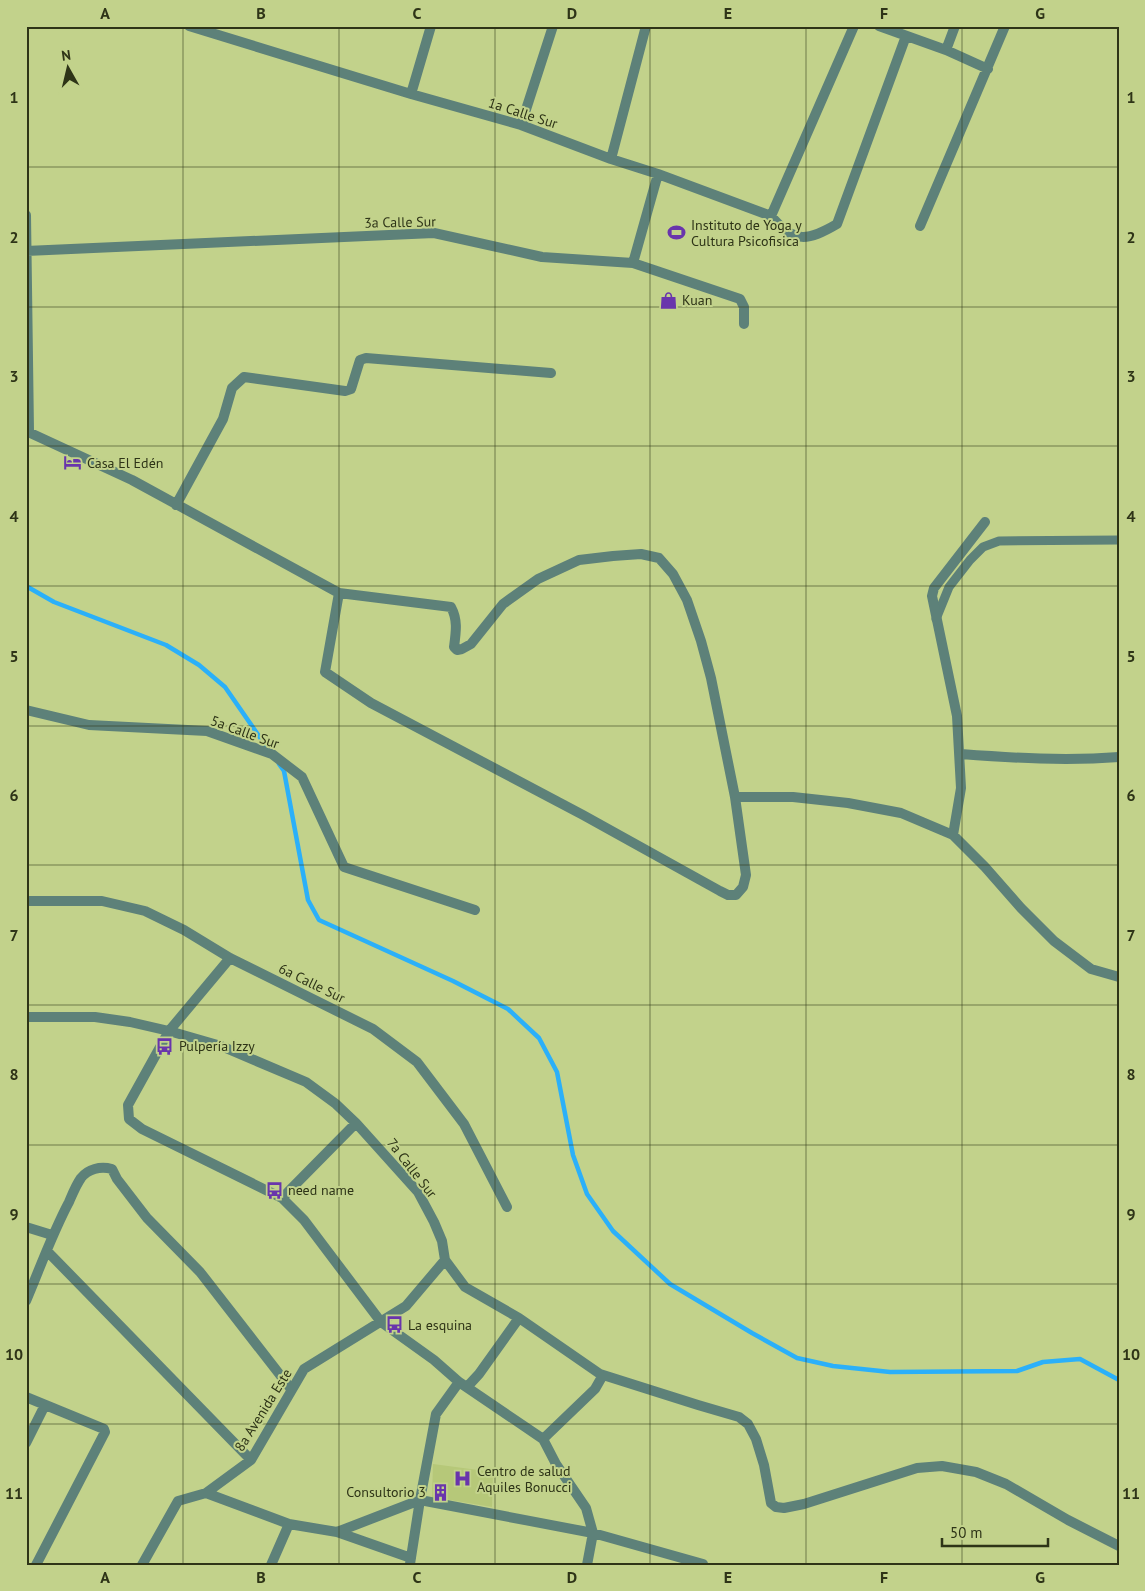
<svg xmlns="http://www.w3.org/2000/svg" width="1145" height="1591" font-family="'PT Sans',sans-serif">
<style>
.built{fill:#b6c879}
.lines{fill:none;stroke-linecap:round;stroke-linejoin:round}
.stream{stroke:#2bb0f9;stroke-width:4.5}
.lane{stroke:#5d8179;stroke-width:9}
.street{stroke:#5d8179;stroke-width:10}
.grid{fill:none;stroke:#2e3417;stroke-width:1;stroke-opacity:0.55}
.labels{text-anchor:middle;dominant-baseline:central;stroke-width:4;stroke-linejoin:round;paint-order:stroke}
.street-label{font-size:14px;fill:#2e3417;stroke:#c2d28b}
.poi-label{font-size:14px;fill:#2e3417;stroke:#c2d28b;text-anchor:start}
.neatline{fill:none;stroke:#2e3417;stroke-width:2}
.grid-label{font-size:16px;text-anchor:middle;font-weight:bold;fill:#2e3417}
</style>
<rect width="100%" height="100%" fill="#c2d28b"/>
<path class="built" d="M 433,1464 L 493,1472 L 492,1507 L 432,1497 Z"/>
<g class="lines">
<path class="stream" d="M 26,586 L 54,602 L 166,645 L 199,665 L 225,687 L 270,752
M 279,764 L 284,771 L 308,900 L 319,920 L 453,981 L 508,1009 L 539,1038 L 557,1072 L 573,1155 L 587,1194 L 613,1231 L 670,1284 L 752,1333 L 797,1358 L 833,1366 L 890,1372 L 1017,1371 L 1043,1362 L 1080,1359 L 1119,1380"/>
<path class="lane" d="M 936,619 L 949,587 L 970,560 L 983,547 L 999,541 L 1119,540"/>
<path class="street" d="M 189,26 L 411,94 L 521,125 L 611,159 L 658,174 L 771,216 C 794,244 808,241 837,224 L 906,36
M 879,26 L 946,50 L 988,69
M 946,50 L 955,26
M 411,94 L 431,26
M 521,125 L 553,26
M 611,159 L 646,26
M 26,215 L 29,431
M 771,216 L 854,26
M 920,226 L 1005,26
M 26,251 L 434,233 L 542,257 L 633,263 L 740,299 L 744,307 L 744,324
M 633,263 L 658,174
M 26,431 L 132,480 L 339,593 L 451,607 C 458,620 456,632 454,647 L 457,650 L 462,649 L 471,644 L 503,604 L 538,579 L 579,560 L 613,556 L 641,554 L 659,558 L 673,574 L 687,600 L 701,641 L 711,678 L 735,797 L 746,875 L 743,887 L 736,895 L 728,895 L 720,891 L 583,815 L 371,703 L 325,672 L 339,593
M 176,505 L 223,419 L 232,388 L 244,377 L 345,391 L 351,389 L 360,360 L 366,358 L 551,373
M 26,710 L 89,725 L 207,731 L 272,754 L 302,777 L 344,867 L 475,910
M 961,754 C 1014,758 1066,761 1119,757
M 735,797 L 793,797 L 848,803 L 901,813 L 953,835 L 985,867 L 1021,908 L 1054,941 L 1091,969 L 1119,977
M 953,835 L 961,788 L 957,716 L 932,596 L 934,588 L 985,522
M 26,901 L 102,901 L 145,911 L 184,930 L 230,958 L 373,1029 L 417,1062 L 464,1124 L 507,1207
M 230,958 L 169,1031 L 128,1105 L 129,1119 L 142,1129 L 282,1198 L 304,1220 L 381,1322 L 434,1360 L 459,1382 L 543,1439 L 556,1464 L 586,1508 L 593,1533 L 587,1565
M 26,1017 L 95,1017 L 130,1022 L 169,1031 L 221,1046 L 306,1082 L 336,1104 L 356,1123 L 418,1192 L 434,1222 L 442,1241 L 445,1260 L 465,1287 L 519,1318 L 600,1374 L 698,1405 L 739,1417 L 748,1424 L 756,1439 L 764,1465 L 771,1503 L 776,1507 L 784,1508 L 804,1504 L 917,1468 L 942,1466 L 976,1472 L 1006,1484 L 1068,1520 L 1119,1546
M 282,1198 L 356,1123
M 26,1227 L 52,1235
M 47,1251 L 251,1460
M 26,1301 C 40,1268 52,1234 69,1202 C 72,1195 76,1185 81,1178 C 88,1169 100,1166 112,1169 L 117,1179 L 147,1218 L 200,1272 L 291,1389
M 467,1387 L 479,1374 L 519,1318
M 26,1397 L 104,1429 L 105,1432 L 36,1565
M 543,1439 L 595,1389 L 603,1375
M 26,1443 L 45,1405
M 206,1493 L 289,1524 L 337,1532 L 411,1558
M 337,1532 L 420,1500 L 593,1533 L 703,1564
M 410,1564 L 420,1500 L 436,1414 L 459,1382
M 142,1565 L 178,1501 L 206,1493 L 251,1460 L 304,1369 L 406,1306 L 445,1260
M 271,1565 L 289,1524"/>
</g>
<path class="grid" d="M 183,26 L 183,1565M 339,26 L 339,1565M 495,26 L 495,1565M 650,26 L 650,1565M 806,26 L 806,1565M 962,26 L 962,1565M 26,167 L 1119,167M 26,307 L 1119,307M 26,446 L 1119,446M 26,586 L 1119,586M 26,726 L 1119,726M 26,865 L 1119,865M 26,1005 L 1119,1005M 26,1145 L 1119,1145M 26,1284 L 1119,1284M 26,1424 L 1119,1424"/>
<defs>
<symbol id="stadium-bare" viewBox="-9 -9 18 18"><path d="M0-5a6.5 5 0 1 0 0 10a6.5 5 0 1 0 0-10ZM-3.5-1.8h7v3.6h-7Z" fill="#6935ac" stroke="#c2d28b" stroke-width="2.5" paint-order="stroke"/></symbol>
<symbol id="shop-bare" viewBox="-9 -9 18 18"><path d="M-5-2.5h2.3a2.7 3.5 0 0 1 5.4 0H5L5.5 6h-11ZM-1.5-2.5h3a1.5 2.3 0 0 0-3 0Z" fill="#6935ac" stroke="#c2d28b" stroke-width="2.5" paint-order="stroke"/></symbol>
<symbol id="hotel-bare" viewBox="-9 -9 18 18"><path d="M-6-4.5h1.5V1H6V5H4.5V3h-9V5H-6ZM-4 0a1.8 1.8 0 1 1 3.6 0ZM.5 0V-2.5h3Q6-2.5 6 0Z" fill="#6935ac" stroke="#c2d28b" stroke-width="2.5" paint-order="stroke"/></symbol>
<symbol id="bus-bare" viewBox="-9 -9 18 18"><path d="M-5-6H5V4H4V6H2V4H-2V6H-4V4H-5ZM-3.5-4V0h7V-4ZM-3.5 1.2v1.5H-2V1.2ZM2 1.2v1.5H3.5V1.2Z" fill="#6935ac" stroke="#c2d28b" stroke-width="2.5" paint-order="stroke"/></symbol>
<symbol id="hospital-bare" viewBox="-9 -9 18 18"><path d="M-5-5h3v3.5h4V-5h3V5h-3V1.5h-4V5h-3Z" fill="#6935ac" stroke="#c2d28b" stroke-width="2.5" paint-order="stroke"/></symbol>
<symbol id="building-bare" viewBox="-9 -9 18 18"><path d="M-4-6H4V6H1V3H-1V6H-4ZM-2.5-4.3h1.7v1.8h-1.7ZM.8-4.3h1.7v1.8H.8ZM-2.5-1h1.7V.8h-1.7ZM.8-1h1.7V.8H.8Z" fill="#6935ac" stroke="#c2d28b" stroke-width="2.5" paint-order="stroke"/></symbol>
</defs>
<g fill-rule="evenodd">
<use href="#stadium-bare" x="664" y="220" width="25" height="25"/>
<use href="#shop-bare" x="656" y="288" width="25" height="25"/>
<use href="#hotel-bare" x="60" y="450" width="25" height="25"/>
<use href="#bus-bare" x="152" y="1034" width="25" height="25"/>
<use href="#bus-bare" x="262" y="1178" width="25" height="25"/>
<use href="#bus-bare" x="382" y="1312" width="25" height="25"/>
<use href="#hospital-bare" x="450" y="1466" width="25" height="25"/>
<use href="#building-bare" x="428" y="1480" width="25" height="25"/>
</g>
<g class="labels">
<g class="street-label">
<text transform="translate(523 113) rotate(18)">1a Calle Sur</text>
<text transform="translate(400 222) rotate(-1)">3a Calle Sur</text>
<text transform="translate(245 732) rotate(20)">5a Calle Sur</text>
<text transform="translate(312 983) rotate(26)">6a Calle Sur</text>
<text transform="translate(412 1168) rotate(52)">7a Calle Sur</text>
<text transform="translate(263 1410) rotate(-58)">8a Avenida Este</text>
</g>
<g class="poi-label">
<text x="691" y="225">Instituto de Yoga y<tspan x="691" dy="16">Cultura Psicofisica</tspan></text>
<text x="682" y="300">Kuan</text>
<text x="87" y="463">Casa El Edén</text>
<text x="179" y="1046">Pulpería Izzy</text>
<text x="288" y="1190">need name</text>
<text x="408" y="1325">La esquina</text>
<text x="477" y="1471">Centro de salud<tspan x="477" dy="16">Aquiles Bonucci</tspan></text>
<text x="426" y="1492" text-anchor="end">Consultorio 3</text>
</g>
</g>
<rect width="1145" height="1591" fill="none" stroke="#c2d28b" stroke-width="55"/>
<g transform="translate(68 68) rotate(352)" stroke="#c2d28b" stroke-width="4" paint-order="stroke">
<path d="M0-4L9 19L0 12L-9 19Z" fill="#2e3417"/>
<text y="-8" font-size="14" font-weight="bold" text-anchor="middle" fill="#2e3417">N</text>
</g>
<path d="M942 1538v8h106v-8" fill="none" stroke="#2e3417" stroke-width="2.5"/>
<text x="950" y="1538" font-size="15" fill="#2e3417" stroke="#c2d28b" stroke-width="4" paint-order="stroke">50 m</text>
<rect x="28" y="28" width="1090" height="1536" class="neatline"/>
<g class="grid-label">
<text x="105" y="19">A</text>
<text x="261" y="19">B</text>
<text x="417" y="19">C</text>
<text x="572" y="19">D</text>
<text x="728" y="19">E</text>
<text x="884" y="19">F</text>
<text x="1040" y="19">G</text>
<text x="14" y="103">1</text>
<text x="1131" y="103">1</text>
<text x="14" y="243">2</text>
<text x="1131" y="243">2</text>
<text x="14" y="382">3</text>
<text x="1131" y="382">3</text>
<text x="14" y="522">4</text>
<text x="1131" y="522">4</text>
<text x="14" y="662">5</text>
<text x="1131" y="662">5</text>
<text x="14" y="801">6</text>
<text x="1131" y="801">6</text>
<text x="14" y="941">7</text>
<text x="1131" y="941">7</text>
<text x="14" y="1080">8</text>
<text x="1131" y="1080">8</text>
<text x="14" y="1220">9</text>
<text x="1131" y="1220">9</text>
<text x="14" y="1360">10</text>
<text x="1131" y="1360">10</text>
<text x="14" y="1499">11</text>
<text x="1131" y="1499">11</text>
<text x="105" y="1583">A</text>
<text x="261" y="1583">B</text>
<text x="417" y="1583">C</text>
<text x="572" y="1583">D</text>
<text x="728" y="1583">E</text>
<text x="884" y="1583">F</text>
<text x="1040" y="1583">G</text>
</g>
</svg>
